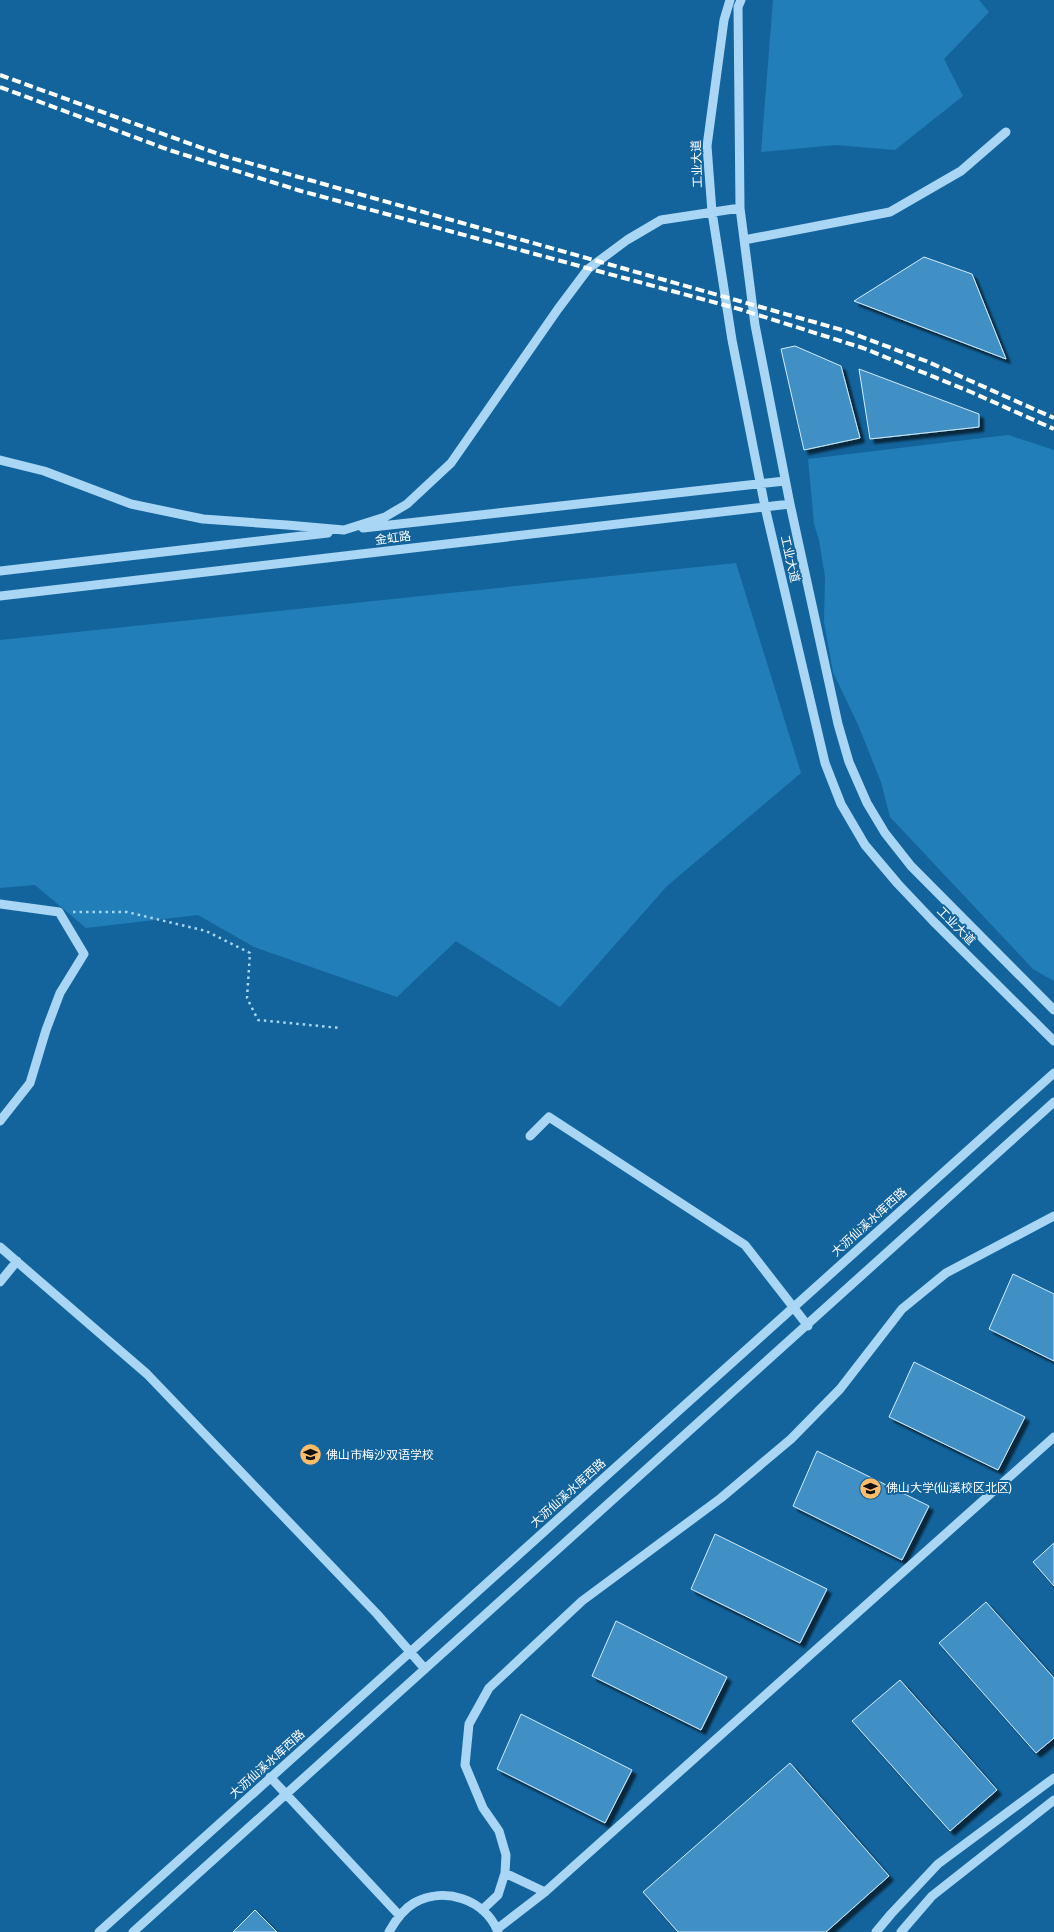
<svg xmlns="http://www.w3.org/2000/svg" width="1054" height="1932" font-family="'Asap Condensed','Noto Sans SC',sans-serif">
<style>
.green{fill:#227eb9}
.building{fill:#4090c5;stroke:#d1ecfd;filter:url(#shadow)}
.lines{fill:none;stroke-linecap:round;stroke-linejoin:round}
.path{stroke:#a8d6f4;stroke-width:2.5;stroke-dasharray:2.5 4;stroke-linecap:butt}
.minor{stroke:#a8d6f4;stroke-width:9}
.rail{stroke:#fff;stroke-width:4;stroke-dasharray:9 4;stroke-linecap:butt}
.labels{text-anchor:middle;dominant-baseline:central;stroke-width:4;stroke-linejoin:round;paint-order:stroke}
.street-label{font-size:12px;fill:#fff;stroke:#13649c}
.poi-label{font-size:12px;fill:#fff;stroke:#13649c;text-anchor:start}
</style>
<defs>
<filter id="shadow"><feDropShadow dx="4.5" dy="4.5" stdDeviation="1" flood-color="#0009"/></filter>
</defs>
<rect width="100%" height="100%" fill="#13649c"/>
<path class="green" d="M 773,0 L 979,0 L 989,12 L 944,59 L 963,96 L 895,150 L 836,145 L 761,152 Z
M 1008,435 L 1054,450 L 1054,981 L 1033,969 L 890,817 L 881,782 L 859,727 L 833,672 L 824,622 L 825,577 L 819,540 L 814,524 L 808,459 Z
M 736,563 L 801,773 L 667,886 L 560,1007 L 456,941 L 397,997 L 254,947 L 198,915 L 86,928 L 35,885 L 0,888 L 0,640 Z"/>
<path class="building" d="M 924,257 L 972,274 L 1006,359 L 854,301 Z
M 795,346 L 841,366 L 860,438 L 804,450 L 781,349 Z
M 859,369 L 979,414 L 979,427 L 870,439 Z
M 1013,1274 L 1054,1294 L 1054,1361 L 989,1329 Z
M 914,1362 L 1025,1417 L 998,1470 L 889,1417 Z
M 817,1451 L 929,1506 L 902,1560 L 793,1506 Z
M 715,1534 L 827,1589 L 800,1643 L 691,1589 Z
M 1054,1543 L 1054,1586 L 1033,1562 Z
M 986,1602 L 1054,1678 L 1054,1738 L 1036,1753 L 939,1643 Z
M 616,1621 L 727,1677 L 701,1730 L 592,1676 Z
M 900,1680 L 997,1790 L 950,1831 L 852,1721 Z
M 521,1714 L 632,1770 L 605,1823 L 497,1769 Z
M 790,1763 L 889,1876 L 826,1932 L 678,1932 L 643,1892 Z
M 255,1910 L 277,1932 L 233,1932 Z"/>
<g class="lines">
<path class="path" d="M 73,912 L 127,912 L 206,931 L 250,953 L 247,998 L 258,1020 L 340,1028"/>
<path class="minor" d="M 730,0 L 724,20 L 707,146 L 712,212 L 732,340 L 765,507 L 825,763 L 841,804 L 865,845 L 898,884 L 933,921 L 1054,1041
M 741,0 L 738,7 L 740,208 L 755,325 L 790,504 L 838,724 L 849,762 L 867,803 L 885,833 L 911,866 L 1054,1010
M 744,240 L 890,212 L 961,171 L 1006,132
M 0,460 L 44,471 L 131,504 L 203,519 L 287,525 L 344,530 L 385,517 L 407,504 L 451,463 L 558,309 L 588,269 L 627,240 L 661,220 L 740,208
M 363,528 L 785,481
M 0,571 L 328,533
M 0,596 L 790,504
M 0,904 L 59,912 L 84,954 L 60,993 L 46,1030 L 30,1083 L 0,1121
M 530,1136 L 549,1117 L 745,1245 L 808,1326
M 0,1247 L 147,1374 L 377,1614 L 425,1669
M 0,1282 L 17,1261
M 270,1777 L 399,1915
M 505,1873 L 545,1892
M 482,1910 L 498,1895 L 505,1873 L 506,1855 L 499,1831 L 483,1808 L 465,1765 L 469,1724 L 489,1688 L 582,1601 L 721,1498 L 791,1439 L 840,1389 L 902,1309 L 946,1273 L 1054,1216
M 497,1929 L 545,1892 L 1054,1437
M 99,1932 L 1054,1073
M 133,1932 L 1054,1102
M 389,1932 C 395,1921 402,1910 414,1903 C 444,1886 485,1899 498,1932
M 876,1932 L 891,1914 L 938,1864 L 1054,1778
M 901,1932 L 932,1896 L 1054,1800"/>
<path class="rail" d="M 0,75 L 224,156 L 846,331 L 926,361 L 1054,418
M 0,87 L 169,150 L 301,191 L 739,309 L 863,348 L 971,392 L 1054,429"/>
</g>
<defs>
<symbol id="school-disc" viewBox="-11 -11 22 22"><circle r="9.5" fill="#ffbd6b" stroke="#13649c"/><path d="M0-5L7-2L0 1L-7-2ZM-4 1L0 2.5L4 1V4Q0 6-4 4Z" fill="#111"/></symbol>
<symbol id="university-disc" viewBox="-11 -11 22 22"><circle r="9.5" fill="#ffbd6b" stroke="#13649c"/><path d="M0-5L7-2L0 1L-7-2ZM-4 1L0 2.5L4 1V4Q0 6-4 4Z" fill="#111"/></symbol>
</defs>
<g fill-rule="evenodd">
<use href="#school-disc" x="298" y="1442" width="25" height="25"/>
<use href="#university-disc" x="858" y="1476" width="25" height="25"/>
</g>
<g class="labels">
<g class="street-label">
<text transform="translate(697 164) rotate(-92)">工业大道</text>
<text transform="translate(393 538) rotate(-7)">金虹路</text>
<text transform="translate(790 559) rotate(77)">工业大道</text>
<text transform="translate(956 926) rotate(45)">工业大道</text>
<text transform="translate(869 1222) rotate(-42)">大沥仙溪水库西路</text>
<text transform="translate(568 1493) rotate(-42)">大沥仙溪水库西路</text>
<text transform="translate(267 1764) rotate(-42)">大沥仙溪水库西路</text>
</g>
<g class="poi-label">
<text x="326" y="1455">佛山市梅沙双语学校</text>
<text x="886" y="1488">佛山大学(仙溪校区北区)</text>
</g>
</g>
</svg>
